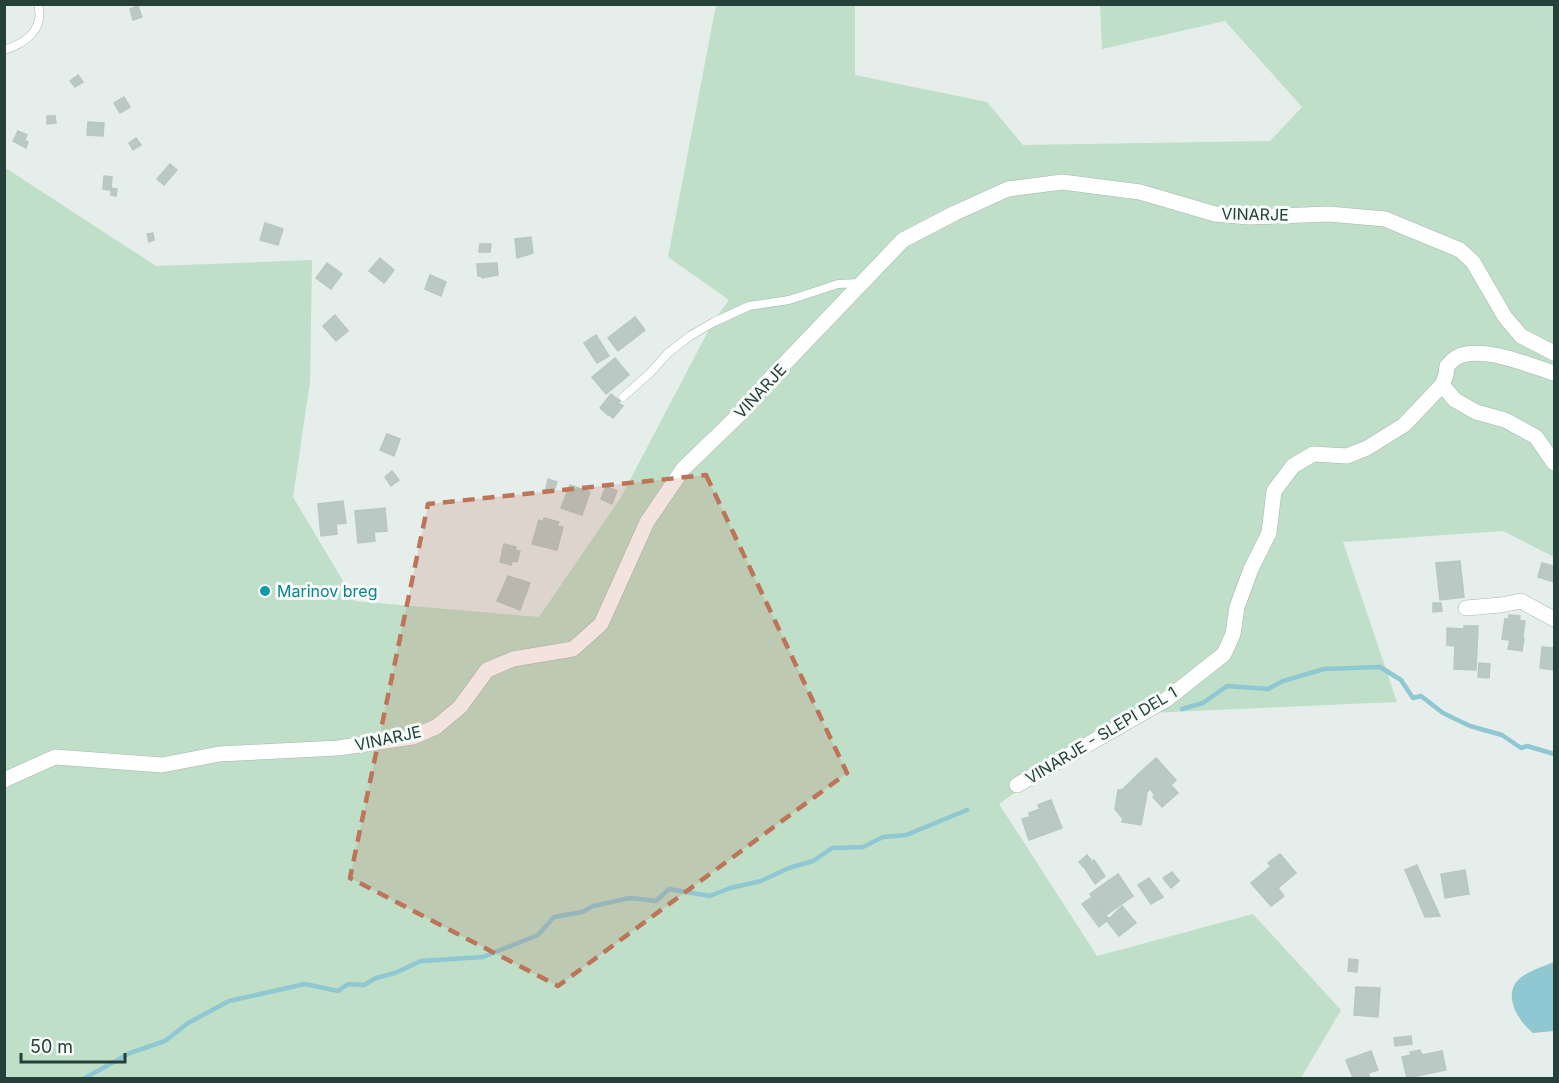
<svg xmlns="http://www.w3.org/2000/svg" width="1559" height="1083" font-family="Inter,sans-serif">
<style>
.green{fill:#bfdfc8}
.water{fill:#8fc7d2}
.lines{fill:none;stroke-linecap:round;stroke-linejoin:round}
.stream{stroke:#8fc7d2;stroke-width:4.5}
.building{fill:#bac9c3;stroke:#b8c8c1;stroke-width:1.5}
.service-casing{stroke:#a7b6b1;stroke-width:9}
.minor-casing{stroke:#a7b6b1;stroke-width:16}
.service{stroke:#fff;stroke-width:8}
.minor{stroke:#fff;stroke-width:15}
.marked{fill:#bd7458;fill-opacity:0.2;stroke:#bd7458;stroke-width:4.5;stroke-dasharray:12 8;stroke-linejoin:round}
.culture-dot{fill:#0f9aa8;stroke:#f6faf8;stroke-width:2}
.labels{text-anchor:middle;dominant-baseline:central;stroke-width:6;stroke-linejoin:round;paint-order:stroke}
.street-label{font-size:16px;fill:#244039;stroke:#f6faf8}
.culture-label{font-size:16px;fill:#0d838f;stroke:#f6faf8;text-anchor:start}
</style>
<rect width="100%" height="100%" fill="#e5eeea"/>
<path class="green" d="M 716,5 L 855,5 L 855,75 L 987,102 L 1023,145 L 1270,141 L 1302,107 L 1225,21 L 1102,49 L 1100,5 L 1554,5 L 1554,557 L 1503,531 L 1343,542 L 1397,702 L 1126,714 L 999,804 L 1097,956 L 1253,914 L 1341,1010 L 1301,1078 L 5,1078 L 4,167 L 156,266 L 312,260 L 310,382 L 293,497 L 355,601 L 539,617 L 621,497 L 713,322 L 729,300 L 668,257 Z"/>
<path class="water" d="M 1554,962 L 1554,1031 L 1533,1033 C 1517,1020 1500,991 1523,976 C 1532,970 1544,966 1554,962 Z"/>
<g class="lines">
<path class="stream" d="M 1182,709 L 1203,703 L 1227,686 L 1268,689 L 1283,681 L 1324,669 L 1380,667 L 1401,680 L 1413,698 L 1421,696 L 1443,713 L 1470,726 L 1502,735 L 1521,748 L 1527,746 L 1554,754
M 85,1078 L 130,1053 L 165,1041 L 188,1023 L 229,1001 L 305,984 L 338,991 L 348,984 L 364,985 L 376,978 L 395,973 L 421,961 L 483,957 L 538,935 L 554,917 L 582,912 L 593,906 L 630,898 L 656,901 L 669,889 L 710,896 L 730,888 L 761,881 L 789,868 L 813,861 L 832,848 L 863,847 L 883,837 L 906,835 L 967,810"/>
</g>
<path class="building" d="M 138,6 L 142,17 L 133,20 L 130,9 Z
M 78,75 L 83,82 L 75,87 L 70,81 Z
M 124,97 L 130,107 L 120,113 L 114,103 Z
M 47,116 L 55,116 L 56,123 L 47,124 Z
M 88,122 L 104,123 L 103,136 L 87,135 Z
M 18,131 L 27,135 L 25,140 L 28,142 L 26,148 L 13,141 Z
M 136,138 L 141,145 L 133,150 L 129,143 Z
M 170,164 L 177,170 L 164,185 L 157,179 Z
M 104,176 L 112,177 L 111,188 L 117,189 L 116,196 L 111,195 L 111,190 L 103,189 Z
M 265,223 L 283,229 L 278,245 L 260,240 Z
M 153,233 L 154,240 L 149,242 L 147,234 Z
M 531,237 L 533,253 L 517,258 L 515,239 Z
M 480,244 L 491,244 L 490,252 L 479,252 Z
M 380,258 L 394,270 L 384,283 L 369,271 Z
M 327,263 L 342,274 L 331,289 L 316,278 Z
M 497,263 L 498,275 L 482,278 L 481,276 L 478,276 L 477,264 Z
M 430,275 L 446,282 L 441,296 L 425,289 Z
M 335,315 L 348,331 L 336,341 L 323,326 Z
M 635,317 L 645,330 L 618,351 L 608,338 Z
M 596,335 L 609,356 L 597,363 L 584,343 Z
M 615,358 L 629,375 L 606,394 L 592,377 Z
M 611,394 L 620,401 L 608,415 L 600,408 Z
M 618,403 L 623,406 L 613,418 L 609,415 Z
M 387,434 L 400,439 L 394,456 L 380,450 Z
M 392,471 L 399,480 L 391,486 L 385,477 Z
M 548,479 L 557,482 L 554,491 L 546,489 Z
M 570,485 L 590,492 L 582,515 L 561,508 Z
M 606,486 L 617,491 L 612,504 L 601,499 Z
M 343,501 L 346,523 L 336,524 L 337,534 L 321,536 L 318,504 Z
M 385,508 L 387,531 L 374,532 L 375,541 L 358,543 L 355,511 Z
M 544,518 L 559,522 L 557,526 L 563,527 L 557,550 L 532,544 L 539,520 L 543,522 Z
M 504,544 L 516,547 L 515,550 L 520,551 L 517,562 L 512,561 L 511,565 L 500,562 Z
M 1460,561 L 1464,597 L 1440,600 L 1436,563 Z
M 1542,563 L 1554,566 L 1554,582 L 1538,577 Z
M 508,576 L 530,583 L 520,610 L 497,601 Z
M 1433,603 L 1441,603 L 1442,611 L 1433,612 Z
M 1509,615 L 1520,616 L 1519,620 L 1525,621 L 1522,642 L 1502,639 L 1505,619 L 1509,619 Z
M 1464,626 L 1478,626 L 1476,670 L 1454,669 L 1455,646 L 1447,645 L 1447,628 L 1464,629 Z
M 1523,637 L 1524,638 L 1522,651 L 1508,649 L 1510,640 L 1522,642 Z
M 1542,647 L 1554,648 L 1554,670 L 1540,668 Z
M 1479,663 L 1490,664 L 1489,678 L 1478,677 Z
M 1156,758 L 1176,780 L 1171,785 L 1178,793 L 1162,807 L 1153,797 L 1155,795 L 1150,789 L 1146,793 L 1133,779 Z
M 1133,779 L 1147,794 L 1141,825 L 1122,822 L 1123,819 L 1115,809 L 1118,790 L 1122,790 Z
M 1051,800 L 1062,828 L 1029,840 L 1022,819 L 1030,817 L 1029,813 L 1040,809 L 1038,805 Z
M 1280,854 L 1296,873 L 1278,888 L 1284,896 L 1271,906 L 1251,883 L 1271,866 L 1268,863 Z
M 1087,855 L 1091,860 L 1083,867 L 1079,862 Z
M 1094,860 L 1105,876 L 1095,884 L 1084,867 Z
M 1417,865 L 1424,881 L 1412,886 L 1405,870 Z
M 1465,870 L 1469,894 L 1445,898 L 1441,874 Z
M 1172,872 L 1179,881 L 1171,888 L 1163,878 Z
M 1118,874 L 1133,896 L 1106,915 L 1090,894 Z
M 1149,878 L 1163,897 L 1151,904 L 1138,885 Z
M 1424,881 L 1440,916 L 1425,917 L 1412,886 Z
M 1092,897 L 1109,919 L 1099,927 L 1082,904 Z
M 1122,906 L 1136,923 L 1119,936 L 1107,921 Z
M 1349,959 L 1358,960 L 1357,972 L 1348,971 Z
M 1356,987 L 1380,988 L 1378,1017 L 1354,1015 Z
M 1411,1036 L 1412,1044 L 1395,1046 L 1394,1038 Z
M 1420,1050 L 1422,1055 L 1442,1051 L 1446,1070 L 1407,1078 L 1402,1057 L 1411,1055 L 1410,1052 Z
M 1371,1051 L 1378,1070 L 1368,1073 L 1370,1078 L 1353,1078 L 1346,1060 Z"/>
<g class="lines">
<defs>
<path id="service" d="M 4,50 C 26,43 45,29 38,4
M 623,397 L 650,373 L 668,353 L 690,336 L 714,322 L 749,306 L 789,300 L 838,284 L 859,283"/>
<path id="minor" d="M 1554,373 C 1528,365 1495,350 1466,354 C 1458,355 1452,360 1447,366 L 1446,375 L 1442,385 L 1455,400 L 1476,412 L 1505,420 L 1536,437 L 1554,463
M 1466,608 L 1501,605 L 1521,601 L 1554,619
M 4,780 L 55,757 L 162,765 L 219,754 L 338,748 L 413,737 L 436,727 L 460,707 L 487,670 L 513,659 L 573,649 L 601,624 L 647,522 L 683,469 L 746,408 L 768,381 L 903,240 L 955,213 L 1008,189 L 1062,182 L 1140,192 L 1215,214 L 1249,217 L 1329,214 L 1385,219 L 1460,250 L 1473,262 L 1505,317 L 1521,336 L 1554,353
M 1017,785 L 1167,699 L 1224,654 L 1233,634 L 1237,607 L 1251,569 L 1269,533 L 1274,491 L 1293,466 L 1313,454 L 1347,456 L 1367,448 L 1404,425 L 1442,385"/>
</defs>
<use href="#service" class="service-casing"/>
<use href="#minor" class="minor-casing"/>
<use href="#service" class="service"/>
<use href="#minor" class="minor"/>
</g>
<path class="marked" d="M 706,475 L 847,773 L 558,986 L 350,878 L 428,504 Z"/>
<circle class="culture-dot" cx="265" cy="591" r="6"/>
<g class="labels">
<g class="street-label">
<text transform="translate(1255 214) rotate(1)">VINARJE</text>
<text transform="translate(760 391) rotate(-47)">VINARJE</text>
<text transform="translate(1101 735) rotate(-31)">VINARJE - SLEPI DEL 1</text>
<text transform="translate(388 738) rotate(-12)">VINARJE</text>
</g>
<g class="culture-label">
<text x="277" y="591">Marinov breg</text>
</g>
</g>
<rect width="1559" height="1083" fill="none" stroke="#244039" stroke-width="12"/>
<path d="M21 1053v9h104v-9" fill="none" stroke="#244039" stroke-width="3"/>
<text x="30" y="1053" font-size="18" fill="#244039" stroke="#f6faf8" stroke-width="4.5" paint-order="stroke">50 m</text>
</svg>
